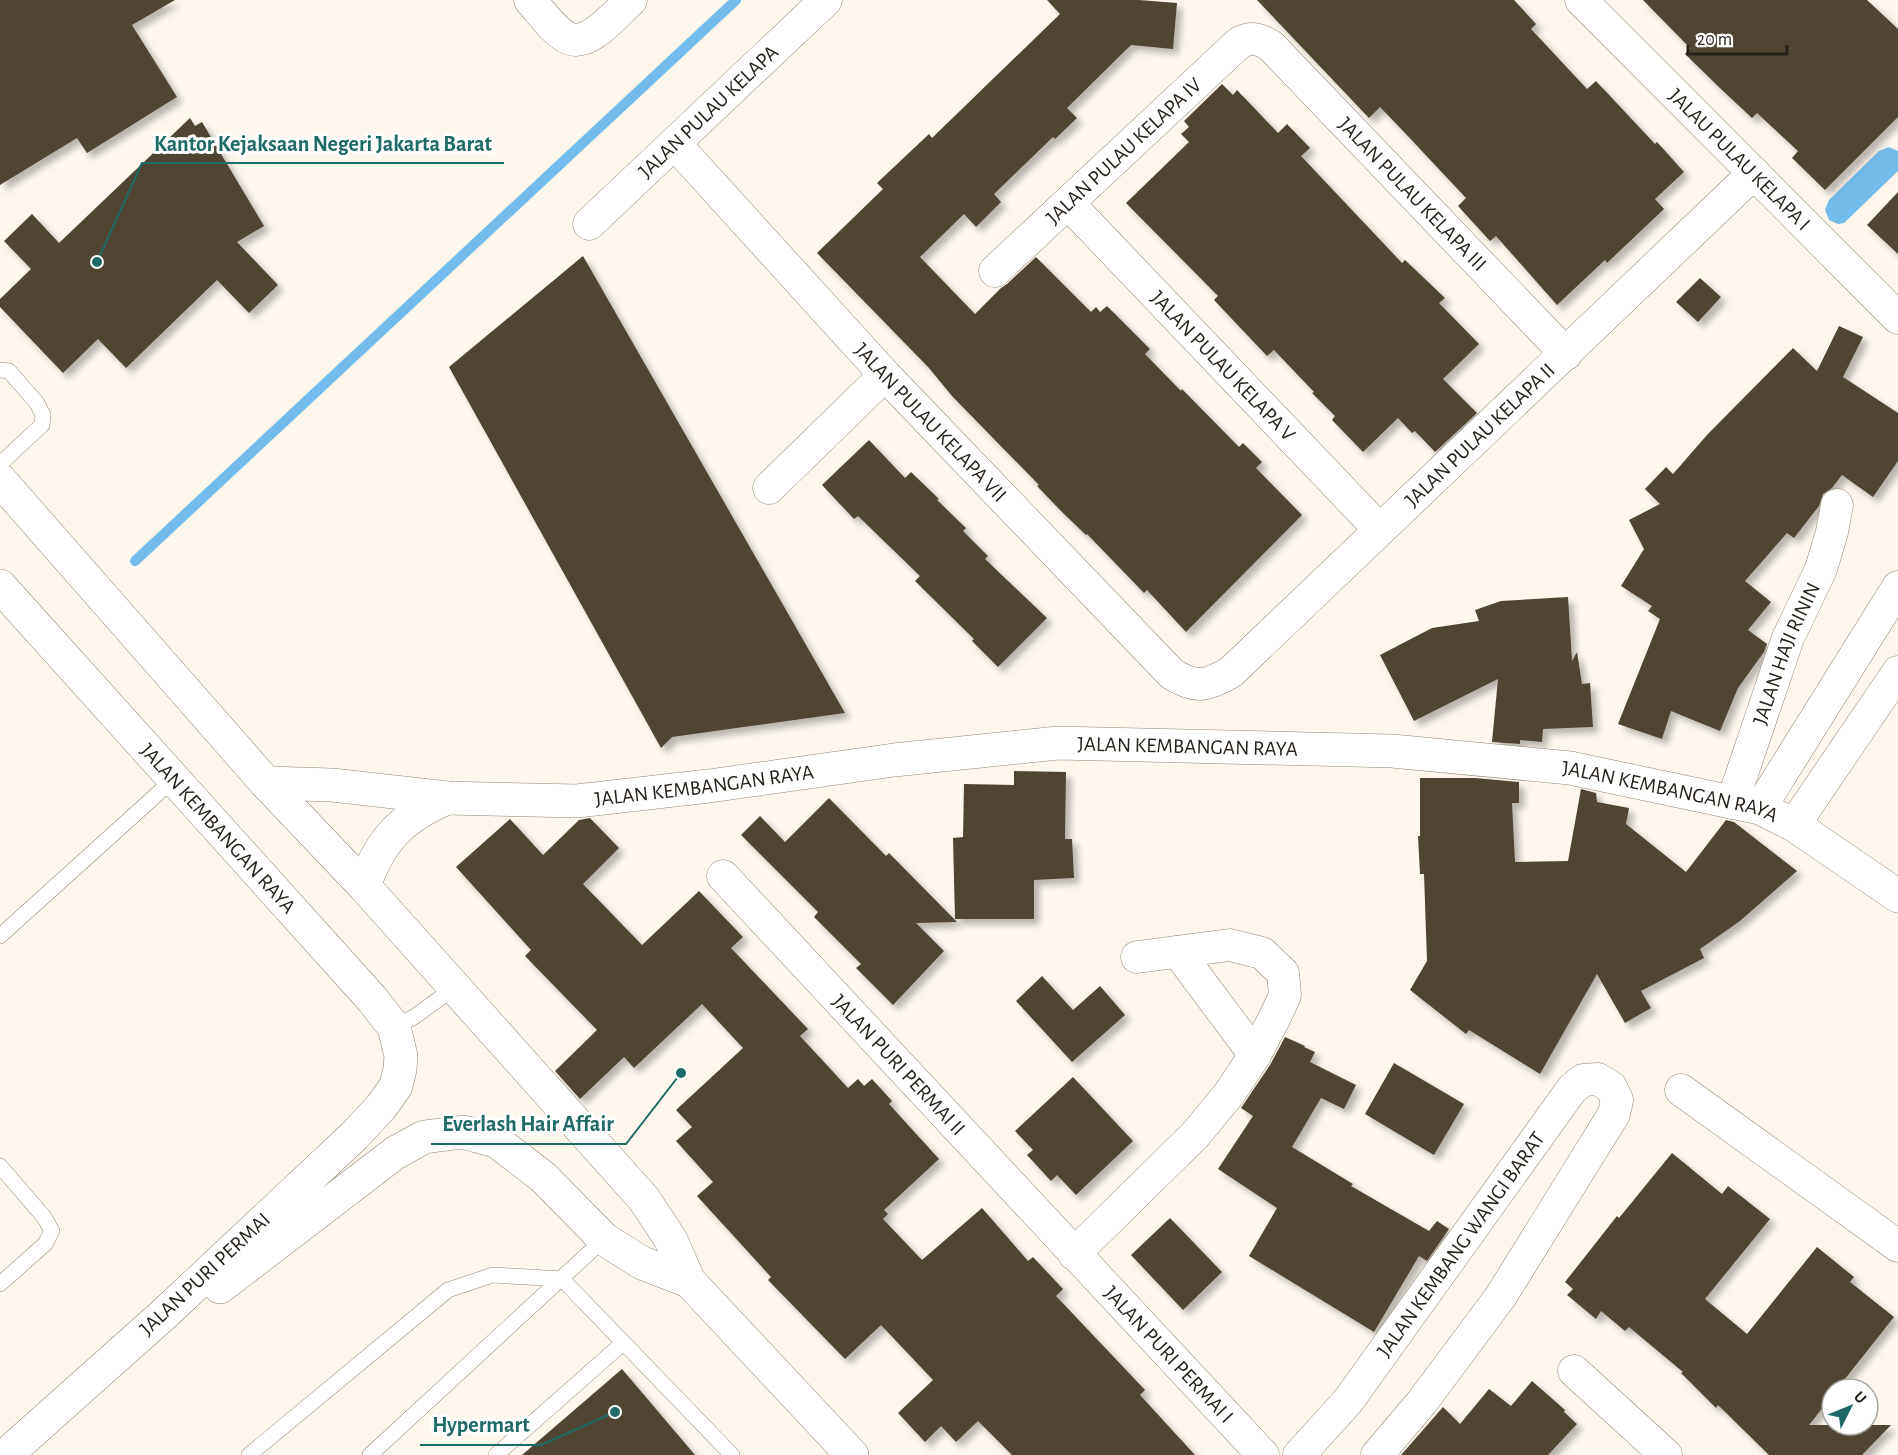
<svg xmlns="http://www.w3.org/2000/svg" width="1898" height="1455" font-family="'Alegreya Sans',sans-serif">
<style>
.water{fill:#72bbea}
.lines{fill:none;stroke-linecap:round;stroke-linejoin:round}
.stream{stroke:#72bbea;stroke-width:10}
.building{fill:#504532;filter:url(#shadow)}
.lane-casing{stroke:#938772;stroke-width:16}
.street-casing{stroke:#938772;stroke-width:33}
.secondary-casing{stroke:#938772;stroke-width:34}
.lane{stroke:#fff;stroke-width:15}
.street{stroke:#fff;stroke-width:32}
.secondary{stroke:#fff;stroke-width:33}
.labels{text-anchor:middle;dominant-baseline:central;stroke-width:6;stroke-linejoin:round;paint-order:stroke}
.street-label{font-size:21px;fill:#27221a;stroke:#fff}
.leader{fill:none;stroke:#1e6a66;stroke-width:2}
.callout-dot{fill:#1e6a66;stroke:#fff;stroke-width:2}
.callout-label{font-size:22px;text-anchor:middle;font-weight:bold;fill:#1e6a66;stroke:#fff;stroke-width:6;stroke-linejoin:round;paint-order:stroke}
</style>
<defs>
<filter id="shadow"><feDropShadow dx="5.5" dy="5.5" stdDeviation="3" flood-color="#0004"/></filter>
</defs>
<rect width="100%" height="100%" fill="#fdf7ee"/>
<path class="water" d="M 1889,147 L 1898,151 L 1898,171 L 1844,223 L 1838,224 L 1829,220 L 1825,210 L 1829,200 L 1879,151 Z"/>
<g class="lines">
<path class="stream" d="M 135,561 L 736,0"/>
</g>
<path class="building" d="M 0,0 L 175,0 L 132,25 L 177,97 L 87,153 L 77,138 L 0,185 Z
M 1047,0 L 1139,0 L 1177,3 L 1173,49 L 1131,45 L 1067,108 L 1077,118 L 1055,139 L 1053,137 L 994,194 L 1001,202 L 976,227 L 964,214 L 920,257 L 975,314 L 1001,288 L 1007,284 L 1036,257 L 1091,312 L 1096,307 L 1100,312 L 1107,306 L 1150,349 L 1145,354 L 1181,391 L 1182,389 L 1239,447 L 1243,443 L 1262,462 L 1256,468 L 1302,515 L 1186,632 L 1147,590 L 1144,593 L 1087,534 L 1086,535 L 1062,512 L 1037,486 L 1039,485 L 952,396 L 929,368 L 817,253 L 883,189 L 877,183 L 929,134 L 932,138 L 1060,14 Z
M 1257,0 L 1514,0 L 1536,24 L 1531,29 L 1587,89 L 1596,81 L 1655,144 L 1657,142 L 1684,172 L 1655,199 L 1664,209 L 1607,263 L 1605,260 L 1557,305 L 1496,236 L 1490,241 L 1458,206 L 1466,198 L 1405,133 L 1380,107 L 1369,118 Z
M 1643,0 L 1867,0 L 1898,29 L 1898,117 L 1825,190 L 1792,158 L 1798,151 L 1757,113 L 1752,118 L 1722,90 L 1685,54 L 1690,48 Z
M 1222,84 L 1233,95 L 1237,90 L 1278,133 L 1287,124 L 1310,148 L 1301,156 L 1402,263 L 1405,260 L 1445,298 L 1439,303 L 1479,344 L 1443,379 L 1477,413 L 1435,452 L 1415,431 L 1412,433 L 1398,418 L 1363,452 L 1332,420 L 1335,416 L 1312,393 L 1314,392 L 1274,350 L 1267,356 L 1214,300 L 1218,296 L 1126,203 L 1189,142 L 1181,134 L 1189,127 L 1184,121 Z
M 190,118 L 195,126 L 202,122 L 264,226 L 237,242 L 278,285 L 249,313 L 217,280 L 126,368 L 98,339 L 63,373 L 0,307 L 0,299 L 31,269 L 4,241 L 32,214 L 59,243 Z
M 1898,192 L 1898,254 L 1867,225 Z
M 583,256 L 845,713 L 672,737 L 661,748 L 449,367 Z
M 1700,278 L 1721,297 L 1698,322 L 1676,302 Z
M 1839,326 L 1863,337 L 1843,377 L 1898,413 L 1898,461 L 1873,497 L 1842,475 L 1832,488 L 1823,494 L 1819,506 L 1794,538 L 1787,533 L 1745,581 L 1771,602 L 1748,630 L 1767,644 L 1764,652 L 1738,688 L 1720,731 L 1671,711 L 1662,739 L 1618,724 L 1660,619 L 1648,611 L 1652,606 L 1621,586 L 1644,549 L 1629,520 L 1660,504 L 1645,489 L 1666,467 L 1673,474 L 1707,435 L 1793,348 L 1817,371 Z
M 869,440 L 905,478 L 911,472 L 939,499 L 937,500 L 966,528 L 963,531 L 988,556 L 985,559 L 1047,618 L 998,667 L 972,641 L 974,639 L 915,581 L 920,576 L 858,516 L 854,519 L 822,485 Z
M 1568,597 L 1572,661 L 1577,652 L 1582,684 L 1590,683 L 1593,727 L 1543,729 L 1542,742 L 1520,740 L 1520,744 L 1492,742 L 1498,679 L 1414,721 L 1380,655 L 1432,628 L 1479,621 L 1475,610 L 1501,601 Z
M 1014,771 L 1066,772 L 1065,839 L 1072,839 L 1074,878 L 1034,880 L 1034,919 L 955,919 L 953,838 L 963,837 L 964,784 L 1014,785 Z
M 1420,778 L 1475,778 L 1519,782 L 1519,803 L 1512,803 L 1515,862 L 1568,861 L 1581,789 L 1596,793 L 1597,802 L 1629,808 L 1626,824 L 1686,872 L 1726,820 L 1734,822 L 1797,871 L 1740,921 L 1700,949 L 1704,958 L 1641,991 L 1651,1008 L 1625,1023 L 1597,974 L 1540,1074 L 1469,1030 L 1466,1034 L 1410,990 L 1427,961 L 1424,874 L 1420,874 L 1418,836 L 1420,836 Z
M 829,798 L 886,856 L 889,853 L 957,922 L 916,923 L 944,951 L 893,1005 L 856,968 L 861,964 L 814,917 L 818,912 L 741,835 L 760,816 L 785,842 Z
M 590,818 L 619,848 L 583,884 L 642,945 L 699,891 L 743,937 L 731,948 L 808,1029 L 800,1036 L 848,1088 L 858,1079 L 864,1086 L 872,1079 L 892,1101 L 889,1104 L 939,1159 L 884,1210 L 888,1214 L 883,1219 L 922,1260 L 982,1208 L 1028,1261 L 1033,1257 L 1063,1289 L 1056,1296 L 1145,1390 L 1140,1395 L 1195,1455 L 1012,1455 L 978,1421 L 956,1442 L 941,1426 L 925,1442 L 898,1413 L 933,1380 L 881,1325 L 845,1359 L 768,1280 L 771,1277 L 697,1196 L 713,1182 L 676,1141 L 692,1127 L 676,1110 L 743,1048 L 702,1004 L 634,1068 L 624,1057 L 580,1099 L 555,1071 L 597,1030 L 525,956 L 531,950 L 456,867 L 510,819 L 543,855 L 579,820 Z
M 1042,976 L 1073,1010 L 1100,986 L 1125,1015 L 1072,1062 L 1016,1001 Z
M 1285,1037 L 1305,1046 L 1304,1047 L 1315,1052 L 1310,1062 L 1356,1085 L 1344,1109 L 1321,1098 L 1292,1147 L 1353,1184 L 1351,1186 L 1429,1231 L 1437,1221 L 1449,1229 L 1427,1261 L 1419,1256 L 1374,1332 L 1249,1256 L 1277,1208 L 1218,1169 L 1253,1116 L 1241,1108 L 1270,1065 Z
M 1394,1063 L 1464,1104 L 1434,1155 L 1365,1114 Z
M 1073,1077 L 1133,1141 L 1076,1195 L 1057,1175 L 1051,1181 L 1027,1155 L 1033,1150 L 1015,1131 Z
M 1672,1153 L 1722,1194 L 1728,1186 L 1770,1219 L 1705,1299 L 1747,1334 L 1817,1247 L 1854,1277 L 1850,1282 L 1894,1317 L 1837,1389 L 1832,1389 L 1832,1396 L 1809,1425 L 1891,1425 L 1862,1455 L 1769,1455 L 1718,1405 L 1716,1408 L 1681,1373 L 1683,1372 L 1629,1327 L 1625,1331 L 1601,1311 L 1596,1319 L 1567,1295 L 1573,1289 L 1565,1282 L 1617,1216 L 1619,1218 Z
M 1170,1218 L 1222,1272 L 1183,1310 L 1131,1255 Z
M 622,1369 L 695,1455 L 522,1455 Z
M 1532,1381 L 1565,1410 L 1564,1412 L 1577,1424 L 1548,1455 L 1401,1455 L 1443,1407 L 1460,1424 L 1489,1389 L 1511,1406 Z"/>
<g class="lines">
<defs>
<path id="lane" d="M 0,370 L 9,371 L 37,403 L 43,415 L 42,425 L 0,464
M 0,936 L 174,779
M 394,1027 L 414,1017 L 454,988
M 0,1166 L 44,1217 L 52,1231 L 45,1244 L 0,1284
M 249,1455 L 448,1290 L 493,1275 L 562,1279 L 732,1455
M 370,1455 L 604,1239
M 496,1455 L 623,1343"/>
<g id="street">
<path d="M 530,0 C 541,12 552,29 566,37 C 588,50 616,13 631,0"/>
<path id="s1" d="M 1581,0 L 1898,318"/>
<path id="s2" d="M 675,144 L 885,375 L 1172,674 C 1196,689 1207,686 1231,672 L 1754,173"/>
<path id="s3" d="M 1068,203 L 1379,529"/>
<path id="s4" d="M 589,224 L 826,0"/>
<path id="s5" d="M 995,271 L 1239,43 C 1252,36 1260,39 1271,46 L 1566,354"/>
<path d="M 769,488 L 885,375"/>
<path id="s6" d="M 1732,803 L 1788,638 L 1821,569 L 1832,532 L 1837,505"/>
<path d="M 1760,808 L 1898,587"/>
<path d="M 1794,825 L 1898,672"/>
<path id="s7" d="M 723,876 L 1263,1455"/>
<path d="M 1178,952 L 1255,1055"/>
<path d="M 1681,1090 L 1898,1246"/>
<path d="M 1074,1254 L 1195,1135 L 1229,1094 L 1255,1055 L 1276,1015 L 1285,995 L 1283,973 L 1262,953 L 1230,945 L 1137,957"/>
<path d="M 1574,1371 L 1666,1455"/>
<path id="s8" d="M 1299,1455 L 1348,1401 L 1572,1089 L 1583,1080 L 1598,1079 L 1611,1087 L 1617,1100 L 1614,1114 L 1501,1296 L 1422,1402 L 1377,1455"/>
</g>
<g id="secondary">
<path d="M 0,480 L 266,783 L 364,886 L 644,1199 L 671,1240 L 689,1281 L 852,1455"/>
<path id="s9" d="M 0,586 L 372,999 L 394,1027 L 401,1056 L 400,1069 L 396,1086 L 381,1107 L 355,1135 L 163,1315 L 6,1455"/>
<path id="s10" d="M 266,783 L 332,785 L 447,798 L 577,801 L 709,786 L 894,760 L 1058,743 L 1392,751 L 1570,768 L 1760,808 L 1794,825 L 1898,896"/>
<path d="M 364,886 C 380,840 402,817 447,798"/>
<path d="M 220,1287 L 395,1153 L 424,1137 L 463,1132 L 496,1141 L 543,1177 L 604,1239 L 642,1263 L 689,1281"/>
</g>
</defs>
<use href="#lane" class="lane-casing"/>
<use href="#street" class="street-casing"/>
<use href="#secondary" class="secondary-casing"/>
<use href="#lane" class="lane"/>
<use href="#street" class="street"/>
<use href="#secondary" class="secondary"/>
</g>
<g class="labels">
<g class="street-label">
<text stroke="none"><textPath href="#s4" startOffset="164">JALAN PULAU KELAPA</textPath></text>
<text stroke="none"><textPath href="#s5" startOffset="176">JALAN PULAU KELAPA IV</textPath></text>
<text stroke="none"><textPath href="#s1" startOffset="225">JALAU PULAU KELAPA I</textPath></text>
<text stroke="none"><textPath href="#s5" startOffset="573">JALAN PULAU KELAPA III</textPath></text>
<text stroke="none"><textPath href="#s3" startOffset="225">JALAN PULAU KELAPA V</textPath></text>
<text stroke="none"><textPath href="#s2" startOffset="378">JALAN PULAU KELAPA VII</textPath></text>
<text stroke="none"><textPath href="#s2" startOffset="1134">JALAN PULAU KELAPA II</textPath></text>
<text stroke="none"><textPath href="#s6" startOffset="159">JALAN HAJI RININ</textPath></text>
<text stroke="none"><textPath href="#s10" startOffset="926">JALAN KEMBANGAN RAYA</textPath></text>
<text stroke="none"><textPath href="#s10" startOffset="440">JALAN KEMBANGAN RAYA</textPath></text>
<text stroke="none"><textPath href="#s10" startOffset="1412">JALAN KEMBANGAN RAYA</textPath></text>
<text stroke="none"><textPath href="#s9" startOffset="326">JALAN KEMBANGAN RAYA</textPath></text>
<text stroke="none"><textPath href="#s7" startOffset="258">JALAN PURI PERMAI II</textPath></text>
<text stroke="none"><textPath href="#s8" startOffset="266">JALAN KEMBANG WANGI BARAT</textPath></text>
<text transform="translate(205 1274) rotate(-43)">JALAN PURI PERMAI</text>
<text stroke="none"><textPath href="#s7" startOffset="654">JALAN PURI PERMAI I</textPath></text>
</g>
</g>
<path class="leader" d="M97 262L142 163H504M681 1073L626 1144H431M615 1412L541 1445H420"/>
<g class="callout-dot">
<circle cx="97" cy="262" r="6"/>
<circle cx="681" cy="1073" r="6"/>
<circle cx="615" cy="1412" r="6"/>
</g>
<g class="callout-label">
<text x="323" y="151">Kantor Kejaksaan Negeri Jakarta Barat</text>
<text x="528" y="1131">Everlash Hair Affair</text>
<text x="481" y="1432">Hypermart</text>
</g>
<g transform="translate(1850 1407) rotate(47)"><circle r="28" fill="#ffffff" stroke="#a9a7a3" stroke-width="1.5"/>
<path d="M0-4.5L10 22L0 15L-10 22Z" fill="#1e6a66"/>
<text y="-9" font-size="16" font-weight="bold" text-anchor="middle" fill="#27221a">U</text>
</g>
<path d="M1688 45v9h99v-9" fill="none" stroke="#27221a" stroke-width="3"/>
<text x="1697" y="45" font-size="18" fill="#27221a" stroke="#ffffff" stroke-width="4.5" paint-order="stroke">20 m</text>
</svg>
